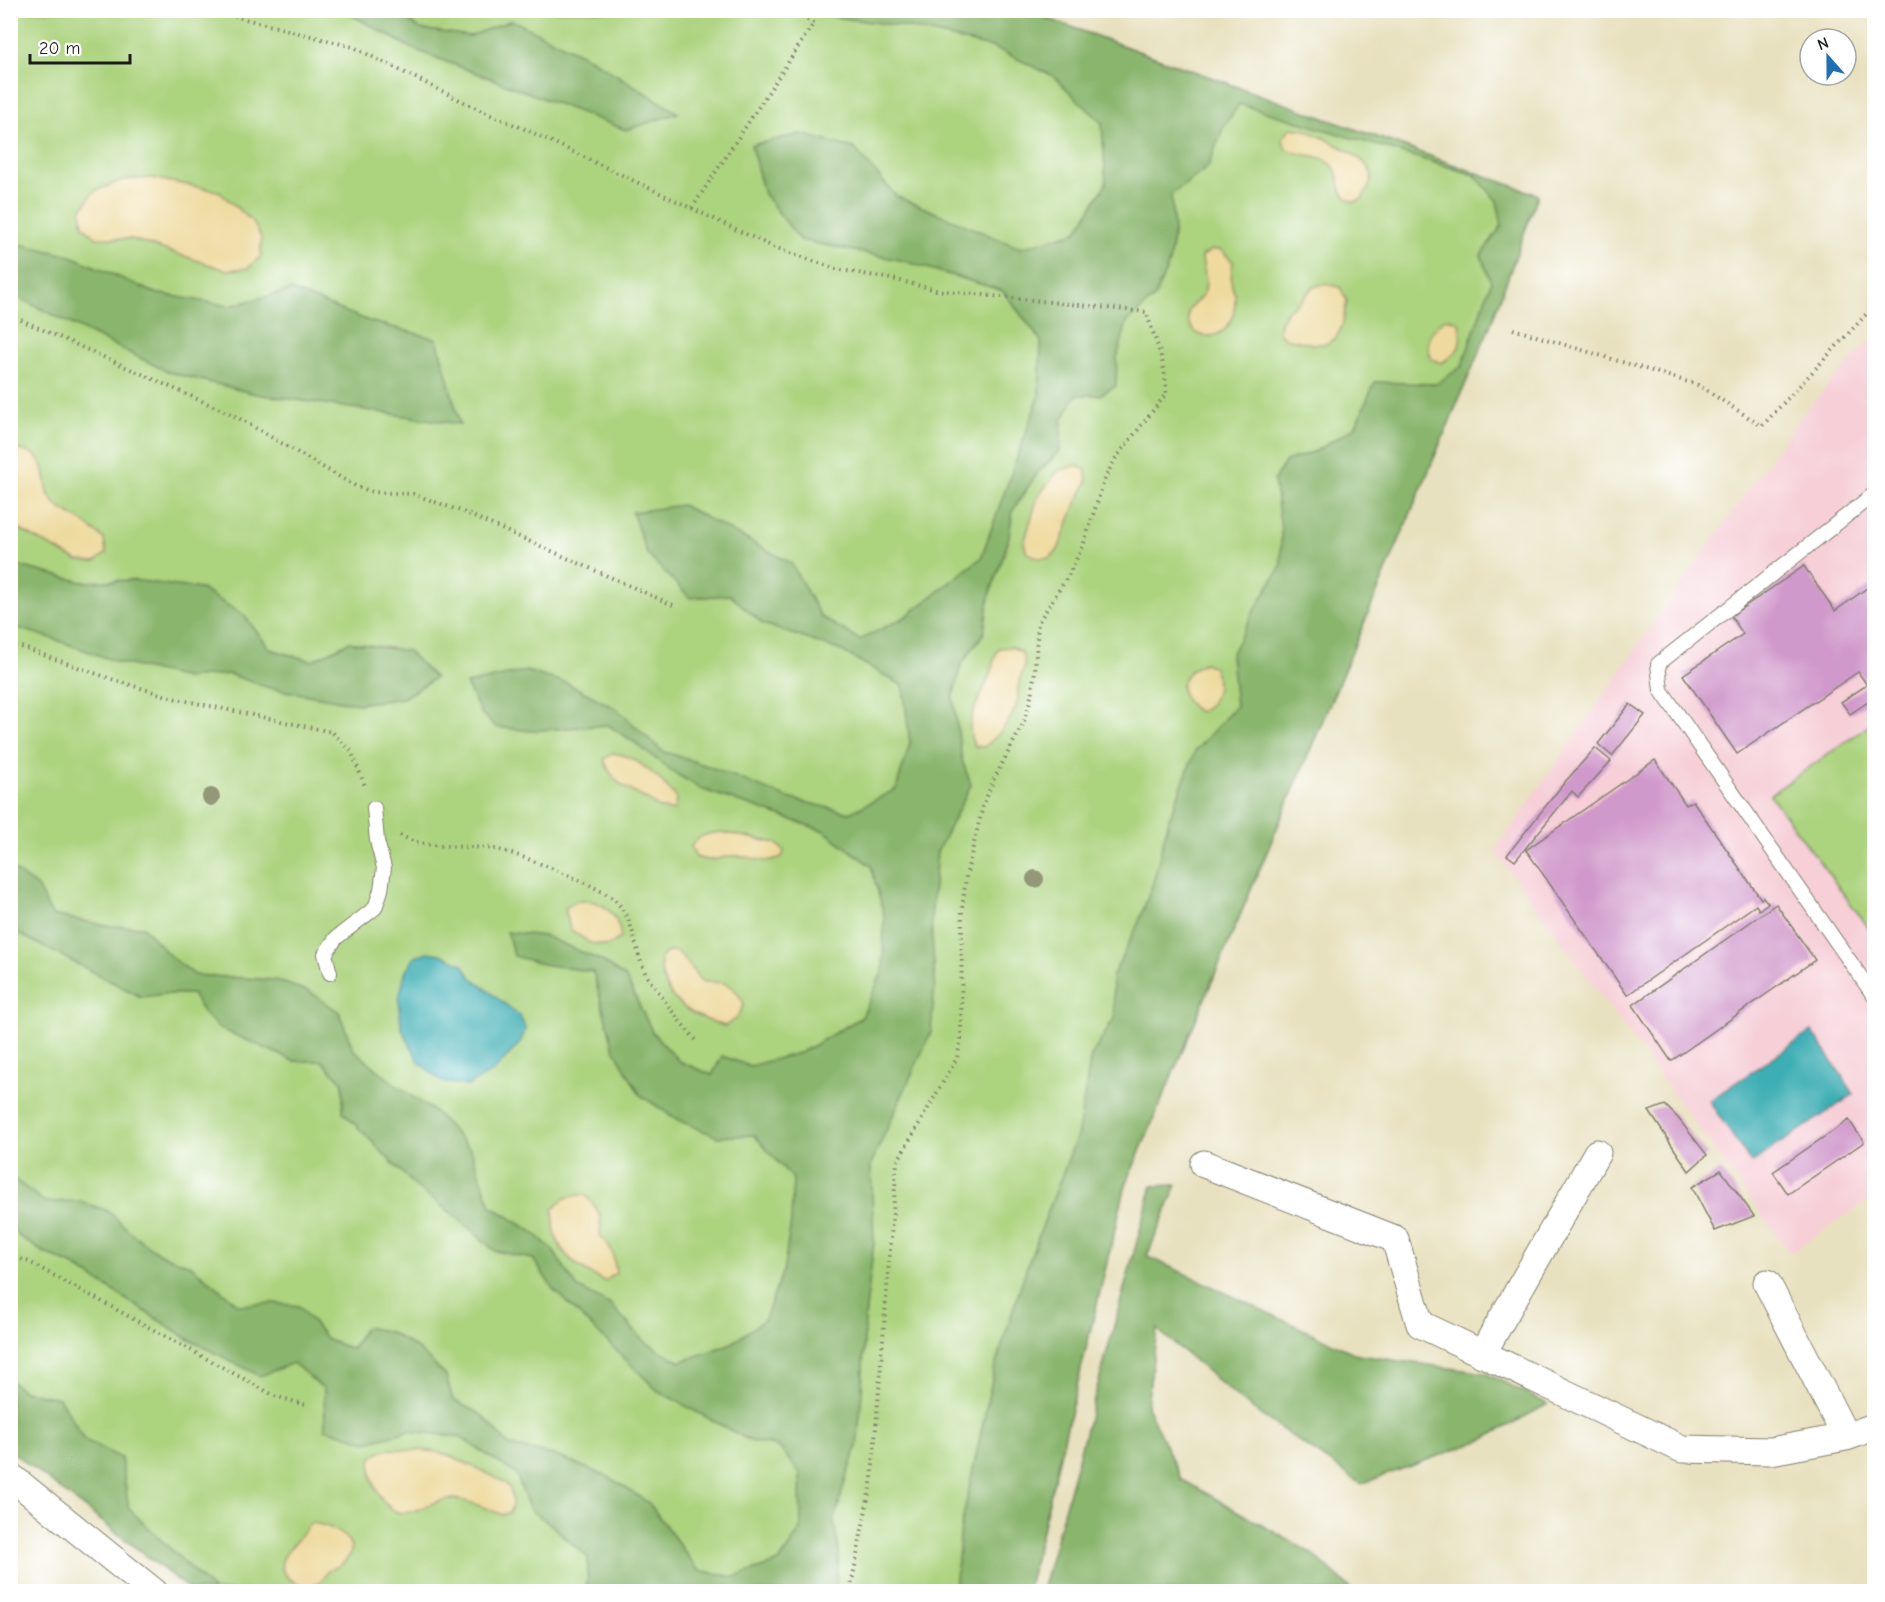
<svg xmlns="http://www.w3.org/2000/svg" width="1885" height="1602" font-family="'Comic Neue',sans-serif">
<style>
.built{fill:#f6cfd7}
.green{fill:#acd37e;stroke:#64784d;stroke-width:1.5}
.forest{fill:#89b56d;stroke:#526844;stroke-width:1.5}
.sand{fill:#eeda9e;stroke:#857b5d;stroke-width:1.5}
.water{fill:#3daeb4;stroke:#2c6568;stroke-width:1.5}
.building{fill:#d099cb}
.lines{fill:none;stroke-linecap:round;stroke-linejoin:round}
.lane-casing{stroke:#827e6e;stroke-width:16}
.street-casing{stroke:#827e6e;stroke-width:29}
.path{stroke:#827e6e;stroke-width:4;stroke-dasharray:1.5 4.5;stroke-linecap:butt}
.lane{stroke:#fff;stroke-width:14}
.street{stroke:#fff;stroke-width:27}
.tree{fill:#939878}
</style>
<rect width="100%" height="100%" fill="#fff"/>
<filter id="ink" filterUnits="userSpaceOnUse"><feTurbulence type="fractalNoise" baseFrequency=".0167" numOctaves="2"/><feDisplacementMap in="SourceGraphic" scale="12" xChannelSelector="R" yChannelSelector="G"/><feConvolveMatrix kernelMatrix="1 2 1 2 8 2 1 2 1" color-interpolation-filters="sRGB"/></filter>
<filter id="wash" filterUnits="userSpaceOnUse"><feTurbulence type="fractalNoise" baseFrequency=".008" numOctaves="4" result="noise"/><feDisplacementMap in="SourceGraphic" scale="24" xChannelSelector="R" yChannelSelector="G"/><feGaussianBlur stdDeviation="1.35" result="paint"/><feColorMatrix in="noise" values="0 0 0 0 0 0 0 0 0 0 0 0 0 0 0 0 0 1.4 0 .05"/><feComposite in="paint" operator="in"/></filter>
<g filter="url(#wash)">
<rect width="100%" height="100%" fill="#e8e1bf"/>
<path class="built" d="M 1874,335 L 1874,1196 L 1790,1253 L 1495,851 L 1648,631 L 1804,412 Z"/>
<path class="green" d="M 10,11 L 1048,11 L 1046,18 L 1538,195 L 1490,326 L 1126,1184 L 1027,1591 L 192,1591 L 11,1451 Z
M 1874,722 L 1874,935 L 1770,795 Z"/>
<path class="forest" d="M 344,11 L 394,11 L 421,29 L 470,36 L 512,20 L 591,59 L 678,113 L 626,130 L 413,49 Z
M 812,11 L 1048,11 L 1046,18 L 1538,195 L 1490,326 L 1126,1184 L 1027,1591 L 955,1590 L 961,1527 L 994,1370 L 1026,1269 L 1078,1133 L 1091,1056 L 1115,1017 L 1112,977 L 1138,924 L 1153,883 L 1169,819 L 1195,751 L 1236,706 L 1231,655 L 1254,611 L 1281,566 L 1281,528 L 1274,480 L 1286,461 L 1316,451 L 1355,427 L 1375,382 L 1436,384 L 1462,366 L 1491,282 L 1481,255 L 1502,225 L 1497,201 L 1475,175 L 1239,104 L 1223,128 L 1208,167 L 1171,195 L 1174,230 L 1169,263 L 1155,297 L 1127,322 L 1117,358 L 1116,386 L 1100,395 L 1076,395 L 1062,420 L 1060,451 L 1038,472 L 1013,510 L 1008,542 L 989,597 L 984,633 L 961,665 L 953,697 L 962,760 L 971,785 L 937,852 L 931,919 L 935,981 L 931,1032 L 871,1164 L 874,1242 L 865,1318 L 862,1393 L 857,1447 L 847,1474 L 834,1522 L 839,1551 L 836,1588 L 834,1592 L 587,1591 L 588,1558 L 549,1523 L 530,1510 L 516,1474 L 460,1437 L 408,1431 L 367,1442 L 325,1429 L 324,1389 L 293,1363 L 260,1376 L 188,1339 L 76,1267 L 43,1252 L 17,1235 L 11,1224 L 11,1177 L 45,1202 L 79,1201 L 108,1211 L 135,1236 L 160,1254 L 190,1265 L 239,1305 L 274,1303 L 299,1306 L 328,1340 L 352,1349 L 365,1327 L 390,1332 L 418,1349 L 446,1376 L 453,1400 L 482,1415 L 510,1446 L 554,1455 L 609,1477 L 649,1503 L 698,1570 L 734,1577 L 779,1562 L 801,1529 L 800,1474 L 779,1447 L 750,1441 L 658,1391 L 553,1289 L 533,1259 L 495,1251 L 454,1215 L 415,1186 L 343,1112 L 343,1083 L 322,1061 L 294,1061 L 221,1029 L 205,1015 L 192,994 L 165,994 L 141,997 L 19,934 L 11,933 L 11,868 L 37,887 L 52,915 L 108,926 L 143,927 L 170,956 L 195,975 L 275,980 L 310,992 L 339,1012 L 353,1049 L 396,1085 L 436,1113 L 471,1150 L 491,1206 L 533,1232 L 552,1249 L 577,1287 L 611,1305 L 645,1342 L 680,1362 L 732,1343 L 765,1319 L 784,1268 L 791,1221 L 793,1179 L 754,1135 L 718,1137 L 678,1120 L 640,1095 L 614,1049 L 593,972 L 543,964 L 514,956 L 507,932 L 545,936 L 602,961 L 626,978 L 653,1033 L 679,1061 L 712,1075 L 722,1056 L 750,1066 L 802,1052 L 862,1017 L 883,970 L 884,915 L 871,866 L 824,831 L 701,789 L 670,770 L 634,742 L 608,725 L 531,731 L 496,727 L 481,713 L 466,684 L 526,671 L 567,683 L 617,709 L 662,751 L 708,766 L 788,798 L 850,813 L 896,789 L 910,743 L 903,686 L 842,651 L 763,624 L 730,595 L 690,598 L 647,554 L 632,512 L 682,505 L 791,563 L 821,617 L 860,640 L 905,617 L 981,558 L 1039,396 L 1041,341 L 1003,291 L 904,261 L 800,240 L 764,194 L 751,145 L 800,134 L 854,148 L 896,196 L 1020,248 L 1076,232 L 1106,184 L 1102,123 L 1053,76 L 995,48 L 901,26 L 821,15 Z
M 11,242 L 71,256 L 155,293 L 230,306 L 291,290 L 369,321 L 437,339 L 460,424 L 256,394 L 168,372 L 11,294 Z
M 11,562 L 15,565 L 83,582 L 132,580 L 201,589 L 244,615 L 270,649 L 312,661 L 349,642 L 408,651 L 435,678 L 403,698 L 358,704 L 269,688 L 229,674 L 186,678 L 117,662 L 54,639 L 11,626 Z
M 1177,1185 L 1147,1256 L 1358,1355 L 1485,1373 L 1548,1404 L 1482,1440 L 1361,1484 L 1248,1406 L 1157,1329 L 1147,1406 L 1181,1479 L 1313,1554 L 1353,1591 L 1042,1591 L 1152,1186 Z
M 10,1380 L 23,1391 L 59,1398 L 85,1440 L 121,1458 L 129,1509 L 214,1591 L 192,1591 L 11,1451 Z"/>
<path class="sand" d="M 1290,128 C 1296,129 1303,129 1308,131 C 1323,137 1367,157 1371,173 C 1374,182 1366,191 1362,199 L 1354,202 C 1332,194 1345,175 1330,163 C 1318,153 1298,157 1285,148 L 1283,138 Z
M 152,178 L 218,191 L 253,222 L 261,237 L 261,256 L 248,268 L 226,270 L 132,239 L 97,238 L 83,226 L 81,210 L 94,191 L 123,180 Z
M 1212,250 L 1221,250 L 1233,262 C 1232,270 1230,279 1232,286 C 1232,289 1234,291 1235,294 C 1236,300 1234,312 1232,318 C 1222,345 1187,340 1188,315 C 1188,305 1200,301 1204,293 C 1209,282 1202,267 1202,256 Z
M 1324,284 L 1340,287 L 1347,301 L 1342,326 L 1336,338 L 1326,344 L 1313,344 L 1285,338 L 1279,332 L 1280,322 L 1287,311 L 1303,299 L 1313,287 Z
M 1445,318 L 1459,322 C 1463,344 1461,352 1441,363 L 1431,359 C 1424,339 1430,331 1445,318 Z
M 10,447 L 34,454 L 43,466 L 49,496 L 57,506 L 86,524 L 104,539 L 106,553 L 95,562 L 78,561 L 11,525 Z
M 1077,465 L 1086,471 L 1087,482 L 1077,501 L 1058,550 L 1049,558 L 1040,558 L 1027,553 L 1024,543 L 1038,496 L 1058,471 Z
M 1012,647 L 1022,653 C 1029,671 1019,672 1018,688 C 1017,691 1018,694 1018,697 C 1016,716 998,737 984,747 L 975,746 C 961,723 980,700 988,679 C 993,668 993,658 999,648 Z
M 1204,663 L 1214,667 C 1220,683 1218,705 1199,712 C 1174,695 1177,675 1204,663 Z
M 613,753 C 638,756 660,778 676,797 L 675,810 C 654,810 660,806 644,798 C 623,787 612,782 604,759 Z
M 721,832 L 776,843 L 784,851 L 782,857 C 759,865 760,858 739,856 C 722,854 714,865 696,857 L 691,847 C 697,835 708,834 721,832 Z
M 577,901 C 583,902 592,900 597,903 C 612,909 619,923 621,937 L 608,946 L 590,943 L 570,929 L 565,908 Z
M 676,951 C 686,958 693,972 702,982 C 725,981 734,983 744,1004 L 736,1019 L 725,1026 C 690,1016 658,998 661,957 L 668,952 Z
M 584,1194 C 599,1209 602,1214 600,1235 C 614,1251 613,1252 616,1273 L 605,1281 C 584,1272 561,1258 555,1233 C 554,1226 554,1217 553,1209 L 565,1198 Z
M 389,1449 C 406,1450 425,1449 441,1453 C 450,1455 503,1480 507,1485 C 514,1493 513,1502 510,1512 L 502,1515 C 490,1509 466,1500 454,1499 C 425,1497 402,1533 380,1496 C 372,1483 369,1472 372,1457 L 380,1452 Z
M 312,1523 C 344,1527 373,1553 328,1571 C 314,1599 278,1580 282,1561 C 284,1554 291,1547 296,1541 C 301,1534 305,1528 312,1523 Z"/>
<path class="water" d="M 427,952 L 441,954 L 463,964 L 470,976 L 520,1016 L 526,1029 L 520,1043 L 493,1072 L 467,1086 L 442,1082 L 419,1062 L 401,1027 L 399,998 L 405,973 L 414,957 Z
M 1812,1031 L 1854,1094 L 1751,1163 L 1709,1101 Z"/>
<g id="blocks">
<path class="building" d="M 1804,566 L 1835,611 L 1874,583 L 1874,660 L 1870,663 L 1874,670 L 1874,698 L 1850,714 L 1841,702 L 1867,685 L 1858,672 L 1737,754 L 1683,675 L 1743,634 L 1731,616 Z
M 1630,704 L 1645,715 L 1612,756 L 1598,744 Z
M 1595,748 L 1611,761 L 1578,797 L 1572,791 L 1515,861 L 1507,855 L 1564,783 Z
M 1655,760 L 1686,805 L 1693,801 L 1761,899 L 1763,897 L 1768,903 L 1759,910 L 1756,905 L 1627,995 L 1526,850 Z
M 1776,904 L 1815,960 L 1671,1061 L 1633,1005 Z
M 1665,1105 L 1678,1118 L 1707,1155 L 1689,1171 L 1649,1111 Z
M 1849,1120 L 1864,1142 L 1788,1194 L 1773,1172 Z
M 1721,1170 L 1754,1216 L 1715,1231 L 1692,1187 Z"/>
</g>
</g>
<g filter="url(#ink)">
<use href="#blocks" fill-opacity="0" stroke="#827e6e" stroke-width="1.5"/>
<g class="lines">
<defs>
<path id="lane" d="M 1874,494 L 1658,664 L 1661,690 L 1874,996
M 330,973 L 325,954 L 336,938 L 375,908 L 381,890 L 384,868 L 377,841 L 374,808"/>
<path id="street" d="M 1204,1164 L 1395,1239 L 1420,1324 L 1682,1449 L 1771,1451 L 1846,1437 L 1874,1427
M 1767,1283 L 1846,1437
M 1482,1354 L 1597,1153
M 10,1476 L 154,1592"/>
</defs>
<use href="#lane" class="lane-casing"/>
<use href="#street" class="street-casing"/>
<path class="path" d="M 211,10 L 353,47 L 484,112 L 527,130 L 771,246 L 836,269 L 897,280 L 936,290 L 1146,312 C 1155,339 1167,365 1166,394 L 1115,459 L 1105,478 L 1083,546 L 1068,576 L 1038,623 L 1035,671 L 1030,702 L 1023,724 L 993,781 L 983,806 L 966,876 L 962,910 L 961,1039 L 957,1058 L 897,1162 L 872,1478 L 850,1592
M 692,208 L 814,23 L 784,10
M 10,315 L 233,415 L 357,487 L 373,492 L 413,494 L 461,511 L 673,605
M 1513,329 L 1698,385 L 1762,426 L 1874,306
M 10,643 L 114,680 L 177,699 L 332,732 L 351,751 L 365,786
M 400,835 C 430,852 466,843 499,850 C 520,854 602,887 616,901 C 635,921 634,948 645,972 C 648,979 653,985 658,991 C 670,1009 682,1025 697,1041
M 10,1255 L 29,1262 L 275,1396 L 306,1405"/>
<use href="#lane" class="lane"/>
<use href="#street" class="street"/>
</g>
<g class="tree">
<circle cx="211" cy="797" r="9"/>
<circle cx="1035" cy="879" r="9"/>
</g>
</g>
<rect width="1885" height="1602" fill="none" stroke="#fff" stroke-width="36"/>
<g transform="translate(1828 57) rotate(339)"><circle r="28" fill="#ffffff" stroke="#a4a4a4" stroke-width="1.5"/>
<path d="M0-4.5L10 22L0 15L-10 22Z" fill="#1f6fb2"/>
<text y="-9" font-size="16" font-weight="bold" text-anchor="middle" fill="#1c1c1c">N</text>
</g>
<path d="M30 54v9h100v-9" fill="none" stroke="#1c1c1c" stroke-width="3"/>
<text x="39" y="54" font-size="18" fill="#1c1c1c" stroke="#ffffff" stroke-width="4.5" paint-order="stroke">20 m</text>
</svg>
